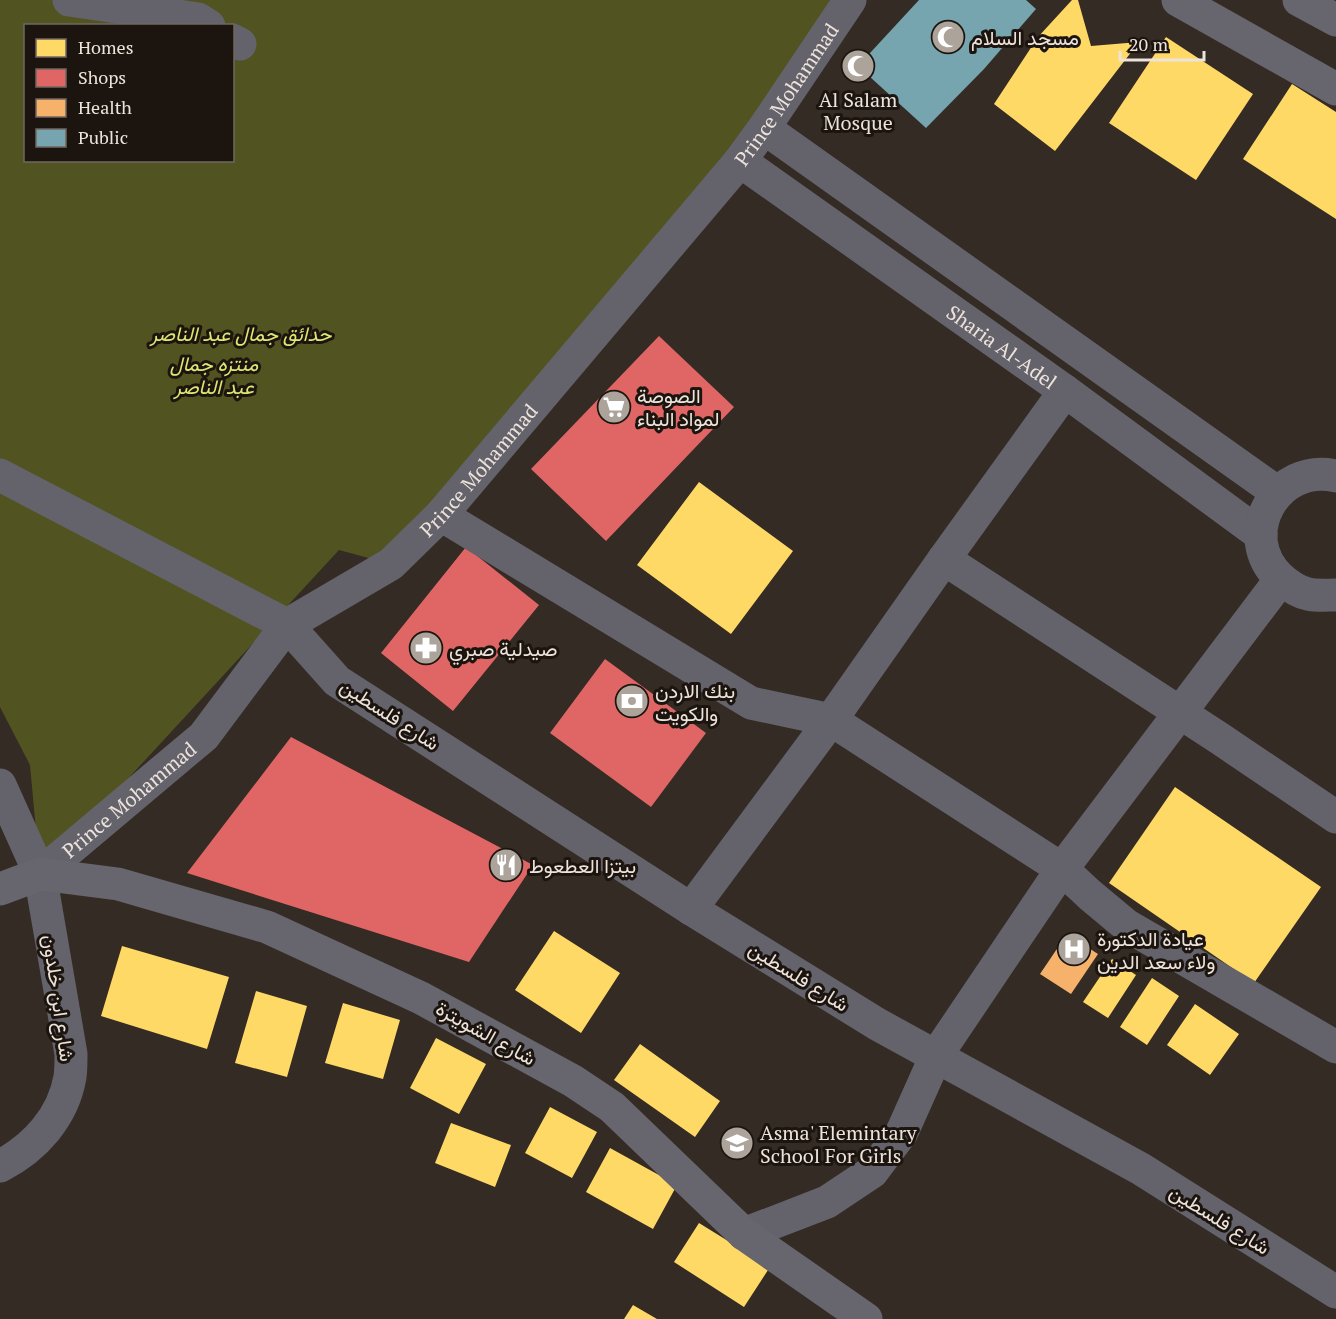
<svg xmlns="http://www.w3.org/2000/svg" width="1336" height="1319" font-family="'PT Serif',Vazirmatn,serif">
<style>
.green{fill:#515421;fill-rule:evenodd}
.homes{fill:#ffd966}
.shops{fill:#e06666}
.health{fill:#f6b26b}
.public{fill:#76a5af}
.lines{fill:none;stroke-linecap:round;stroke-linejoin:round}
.street{stroke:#64626b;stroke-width:33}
.secondary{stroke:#67656d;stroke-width:33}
.labels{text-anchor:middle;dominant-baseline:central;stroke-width:6;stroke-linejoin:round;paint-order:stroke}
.poi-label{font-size:20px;fill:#ede3db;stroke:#1c150f;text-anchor:start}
.street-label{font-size:20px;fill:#ede3db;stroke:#1c150f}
.park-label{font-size:20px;font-style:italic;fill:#dde771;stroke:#1c150f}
</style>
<rect width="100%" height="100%" fill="#342b24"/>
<path class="green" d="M 0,0 L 843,0 L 642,277 L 391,564 L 339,550 L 40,874 L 30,765 L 0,707 ZM 26,26 L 232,26 L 232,160 L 26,160 Z"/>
<path class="homes" d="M 1072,0 L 1078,0 L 1091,46 L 1139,42 L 1055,151 L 994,104 L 1038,37 Z
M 1166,37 L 1253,94 L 1196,180 L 1109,123 Z
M 1292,84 L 1336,112 L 1336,219 L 1243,159 Z
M 699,482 L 793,551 L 731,634 L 637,565 Z
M 1175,787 L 1321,887 L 1254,983 L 1109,883 Z
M 554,931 L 620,973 L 581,1033 L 515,990 Z
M 122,946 L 229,977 L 207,1049 L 101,1016 Z
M 1112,959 L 1136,975 L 1108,1018 L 1083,1002 Z
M 1152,978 L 1179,996 L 1147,1045 L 1120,1027 Z
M 256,991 L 307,1006 L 287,1077 L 235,1063 Z
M 343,1003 L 400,1020 L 383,1079 L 325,1063 Z
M 1195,1004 L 1239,1034 L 1210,1075 L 1167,1045 Z
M 436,1038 L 486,1064 L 459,1114 L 410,1088 Z
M 640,1044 L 720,1101 L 695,1137 L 614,1080 Z
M 550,1107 L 597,1132 L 572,1178 L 525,1153 Z
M 451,1123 L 511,1145 L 495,1187 L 435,1163 Z
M 610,1148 L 677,1185 L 653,1229 L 586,1192 Z
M 699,1223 L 770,1267 L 744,1307 L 674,1262 Z
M 633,1305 L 657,1319 L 624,1319 Z"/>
<path class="shops" d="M 659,336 L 734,407 L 606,541 L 531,469 Z
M 466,547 L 539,605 L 453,711 L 381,653 Z
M 605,659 L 706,733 L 651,807 L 550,733 Z
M 291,737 L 533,865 L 469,962 L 187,873 Z"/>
<path class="health" d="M 1067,934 L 1098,954 L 1071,994 L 1040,974 Z"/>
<path class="public" d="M 919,0 L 1026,0 L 1036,9 L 984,69 L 926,128 L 858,66 Z"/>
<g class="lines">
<g class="street">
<path d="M 69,0 L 198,19 L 209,26"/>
<path d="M 232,40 L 240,44"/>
<path d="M 764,128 L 1278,493"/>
<path id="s1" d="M 740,161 L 1065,391 L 1261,535"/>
<path d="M 0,475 L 287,625 L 337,681 L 691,909 L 877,1024 L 1141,1169 L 1336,1292"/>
<path d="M 1336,476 C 1276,462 1235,536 1280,578 C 1288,585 1298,592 1308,594 C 1317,596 1327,595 1336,595"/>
<path d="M 441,515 L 751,703 L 831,720 L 1062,869 L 1090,895 L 1126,925 L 1336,1047"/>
<path d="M 944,559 L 1219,738 L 1336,817"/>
<path d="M 0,785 L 40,874 L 71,1054 C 71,1061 71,1070 70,1077 C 63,1117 35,1148 0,1166"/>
<path id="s2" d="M 40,874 L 204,736 L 287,625 L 391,564 L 441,515 L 740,161 L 764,128 L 850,0"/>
<path d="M 691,909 L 831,720 L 944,559 L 1065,391"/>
<path d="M 744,1234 L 827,1202 L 872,1172 L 902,1132 L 936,1056 L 1062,869 L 1281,579"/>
</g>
<path class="secondary" d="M 1178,0 L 1336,89
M 1299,0 L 1336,20
M 0,889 L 40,874 L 118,884 L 267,927 L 421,998 L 573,1081 L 612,1107 L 744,1234 L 866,1319"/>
</g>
<defs>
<symbol id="mosque-disc" viewBox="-11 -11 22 22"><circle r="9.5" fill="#aca39b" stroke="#1c150f"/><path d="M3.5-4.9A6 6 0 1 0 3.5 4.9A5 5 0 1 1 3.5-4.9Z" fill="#fff"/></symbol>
<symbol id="supermarket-disc" viewBox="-11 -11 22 22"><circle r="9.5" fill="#aca39b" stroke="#1c150f"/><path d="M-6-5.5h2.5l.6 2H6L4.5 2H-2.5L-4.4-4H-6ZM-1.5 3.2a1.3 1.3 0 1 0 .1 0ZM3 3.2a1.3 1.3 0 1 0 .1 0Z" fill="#fff"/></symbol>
<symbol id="pharmacy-disc" viewBox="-11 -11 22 22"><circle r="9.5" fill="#aca39b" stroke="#1c150f"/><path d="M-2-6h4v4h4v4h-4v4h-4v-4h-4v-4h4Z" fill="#fff"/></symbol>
<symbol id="bank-disc" viewBox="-11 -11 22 22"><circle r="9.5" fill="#aca39b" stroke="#1c150f"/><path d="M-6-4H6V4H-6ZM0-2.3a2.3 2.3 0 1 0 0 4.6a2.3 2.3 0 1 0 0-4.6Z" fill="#fff"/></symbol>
<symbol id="restaurant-disc" viewBox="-11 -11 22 22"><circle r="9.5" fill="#aca39b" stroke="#1c150f"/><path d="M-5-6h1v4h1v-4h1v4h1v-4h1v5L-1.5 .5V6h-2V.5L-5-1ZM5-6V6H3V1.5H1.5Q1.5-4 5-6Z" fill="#fff"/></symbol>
<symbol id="hospital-disc" viewBox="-11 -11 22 22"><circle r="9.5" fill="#aca39b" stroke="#1c150f"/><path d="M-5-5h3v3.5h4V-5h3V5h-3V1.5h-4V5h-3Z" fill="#fff"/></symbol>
<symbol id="school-disc" viewBox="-11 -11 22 22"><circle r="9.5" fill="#aca39b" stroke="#1c150f"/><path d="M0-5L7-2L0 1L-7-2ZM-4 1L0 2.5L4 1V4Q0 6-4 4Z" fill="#fff"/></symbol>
</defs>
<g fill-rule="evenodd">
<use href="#mosque-disc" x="929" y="18" width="38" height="38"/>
<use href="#mosque-disc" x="839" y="47" width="38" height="38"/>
<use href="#supermarket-disc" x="595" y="388" width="38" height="38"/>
<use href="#pharmacy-disc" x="407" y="629" width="38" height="38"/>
<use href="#bank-disc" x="613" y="682" width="38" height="38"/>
<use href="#restaurant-disc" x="487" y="846" width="38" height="38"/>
<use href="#hospital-disc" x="1055" y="930" width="38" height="38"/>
<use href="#school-disc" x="718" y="1124" width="38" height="38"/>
</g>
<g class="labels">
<g class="poi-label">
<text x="971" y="37">مسجد السلام</text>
<text x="858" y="99" text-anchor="middle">Al Salam<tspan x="858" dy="23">Mosque</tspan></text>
<text x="637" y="395">الصوصة<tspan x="637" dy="23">لمواد البناء</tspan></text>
<text x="449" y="648">صيدلية صبري</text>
<text x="655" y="690">بنك الاردن<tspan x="655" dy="23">والكويت</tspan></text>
<text x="529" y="865">بيتزا العطعوط</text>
<text x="1097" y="938">عيادة الدكتورة<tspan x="1097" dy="23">ولاء سعد الدين</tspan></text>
<text x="760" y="1132">Asma' Elemintary<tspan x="760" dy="23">School For Girls</tspan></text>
</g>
<g class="street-label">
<text stroke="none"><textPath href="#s2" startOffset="1088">Prince Mohammad</textPath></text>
<text stroke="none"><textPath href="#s1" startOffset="321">Sharia Al-Adel</textPath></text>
<text stroke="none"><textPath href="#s2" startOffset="602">Prince Mohammad</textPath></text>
<text transform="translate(390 714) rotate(33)">شارع فلسطين</text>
<text stroke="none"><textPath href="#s2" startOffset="116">Prince Mohammad</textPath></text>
<text transform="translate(799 976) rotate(32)">شارع فلسطين</text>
<text transform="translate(59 998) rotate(82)">شارع ابن خلدون</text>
<text transform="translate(486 1033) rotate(29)">شارع الشويترة</text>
<text transform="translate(1220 1219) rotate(32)">شارع فلسطين</text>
</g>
<g class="park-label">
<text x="241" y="333">حدائق جمال عبد الناصر</text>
<text x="214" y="363">منتزه جمال<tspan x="214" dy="23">عبد الناصر</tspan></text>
</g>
</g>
<rect x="24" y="24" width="210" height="138" fill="#1c150f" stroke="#706761" stroke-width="1.5"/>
<rect x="36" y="39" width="30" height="18" fill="#ffd966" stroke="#706761" stroke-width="1.5"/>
<text x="78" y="54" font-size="18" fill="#ede3db">Homes</text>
<rect x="36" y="69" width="30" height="18" fill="#e06666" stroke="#706761" stroke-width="1.5"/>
<text x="78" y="84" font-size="18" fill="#ede3db">Shops</text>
<rect x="36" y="99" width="30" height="18" fill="#f6b26b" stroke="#706761" stroke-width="1.5"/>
<text x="78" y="114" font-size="18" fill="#ede3db">Health</text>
<rect x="36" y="129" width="30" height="18" fill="#76a5af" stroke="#706761" stroke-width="1.5"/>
<text x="78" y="144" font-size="18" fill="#ede3db">Public</text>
<path d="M1120 51v9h84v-9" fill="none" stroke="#ede3db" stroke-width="3"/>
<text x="1129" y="51" font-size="18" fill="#ede3db" stroke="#1c150f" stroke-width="4.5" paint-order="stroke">20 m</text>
</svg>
